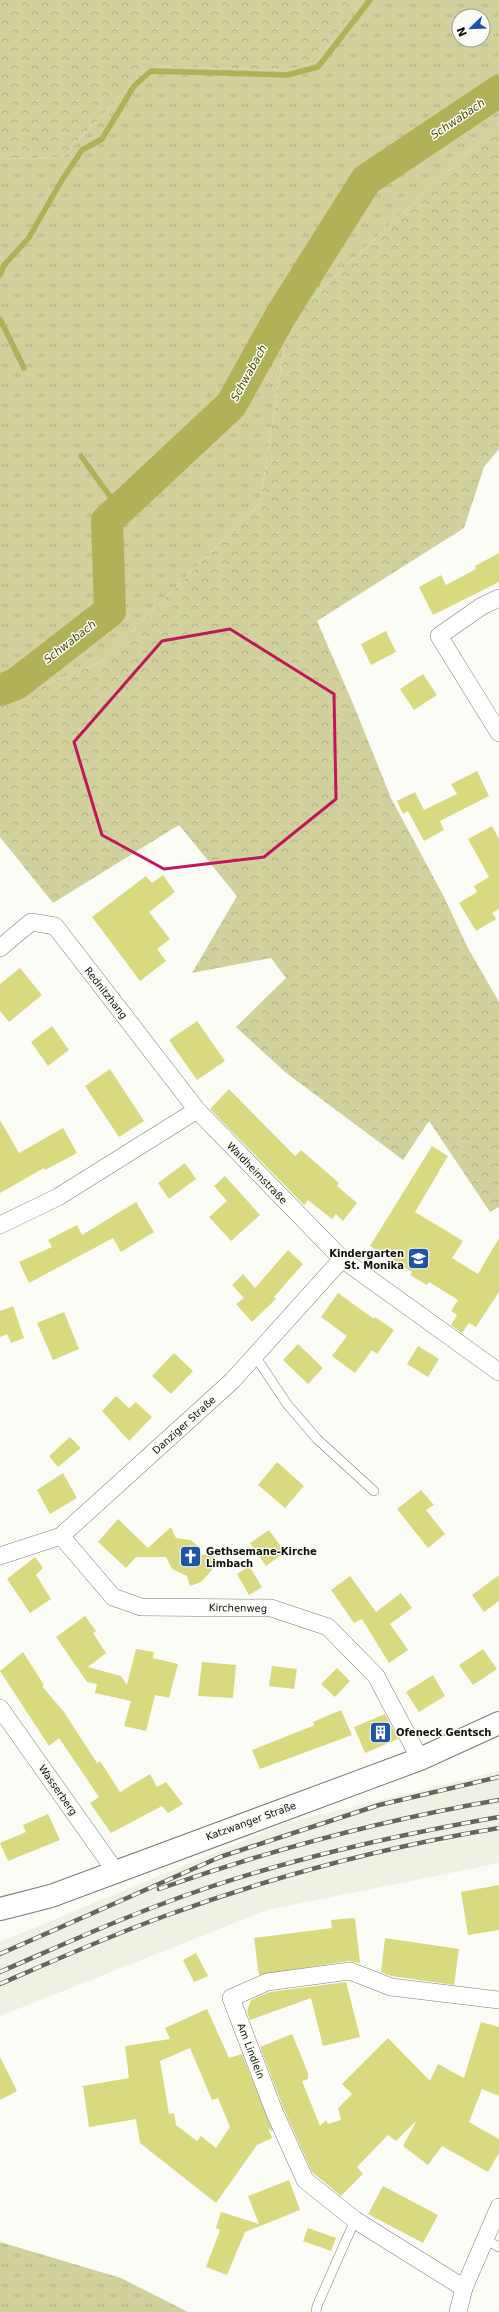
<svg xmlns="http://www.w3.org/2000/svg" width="499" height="2312" font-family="'DejaVu Sans',sans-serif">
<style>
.built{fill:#f0f0e4}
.grass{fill:url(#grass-tufts);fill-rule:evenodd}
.forest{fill:url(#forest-crowns)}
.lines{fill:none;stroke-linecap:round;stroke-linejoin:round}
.stream{stroke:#b1b158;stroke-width:5.5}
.river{stroke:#b1b158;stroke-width:32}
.building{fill:#d9d980;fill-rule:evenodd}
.service-casing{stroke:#7d7d78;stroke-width:10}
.minor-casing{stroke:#7d7d78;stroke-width:18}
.secondary-casing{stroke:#7d7d78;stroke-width:24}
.service{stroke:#fff;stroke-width:9}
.minor{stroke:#fff;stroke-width:17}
.secondary{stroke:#fff;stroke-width:22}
.rail-casing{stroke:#656562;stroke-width:4.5}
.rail{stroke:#fcfcf6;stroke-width:3;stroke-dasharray:9;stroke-linecap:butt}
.marked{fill:none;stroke:#c2185b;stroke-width:3;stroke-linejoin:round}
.labels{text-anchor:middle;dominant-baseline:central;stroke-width:3;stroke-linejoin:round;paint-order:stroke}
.street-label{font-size:10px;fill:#0f0f0e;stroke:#fcfcf6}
.poi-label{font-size:10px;font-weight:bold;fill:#0f0f0e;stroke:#fcfcf6;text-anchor:start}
.water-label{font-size:11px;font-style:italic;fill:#4a4900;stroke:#fcfcf6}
</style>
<defs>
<pattern id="grass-tufts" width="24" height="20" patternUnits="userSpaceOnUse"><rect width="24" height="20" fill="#d0d19c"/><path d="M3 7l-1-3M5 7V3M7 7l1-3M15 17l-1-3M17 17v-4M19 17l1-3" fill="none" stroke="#b1b285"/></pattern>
<pattern id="forest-crowns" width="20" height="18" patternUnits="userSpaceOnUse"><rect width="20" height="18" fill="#d0d19c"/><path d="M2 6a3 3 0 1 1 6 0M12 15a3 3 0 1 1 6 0" fill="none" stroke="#b1b285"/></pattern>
</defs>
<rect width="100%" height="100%" fill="#fcfcf6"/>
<path class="built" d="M 499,1771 L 499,1863 L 267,1910 L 0,2016 L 0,1942 L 286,1823 Z"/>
<path class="grass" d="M 363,0 L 499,0 L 499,123 L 288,320 L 260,503 L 101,662 L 0,703 L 0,159 L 63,157 L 148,66 L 287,70 L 316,62 ZM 459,16 L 483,16 L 483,40 L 459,40 Z
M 0,2242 L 121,2278 L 188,2312 L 0,2312 Z"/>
<path class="forest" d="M 0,0 L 363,0 L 316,62 L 287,70 L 148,66 L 63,157 L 0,159 Z
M 499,123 L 499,449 L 484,467 L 464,528 L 317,621 L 354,706 L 391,798 L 443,895 L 468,948 L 499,1002 L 499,1207 L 490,1212 L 429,1121 L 403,1160 L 285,1072 L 236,1027 L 286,978 L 271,958 L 192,973 L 237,896 L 179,825 L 53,903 L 0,837 L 0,703 L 101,662 L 260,503 L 288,320 Z"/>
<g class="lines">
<path class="stream" d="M 0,275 L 4,265 L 28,239 L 62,180 L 82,150 L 102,139 L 134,86 L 151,71 L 287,75 L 318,67 L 370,0
M 0,319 L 24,368
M 81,456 L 119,509"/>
<path class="river" d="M 0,690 L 16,684 L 110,611 L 107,521 L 231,405 L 281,315 L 366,180 L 499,91"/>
</g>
<path class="building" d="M 499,553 L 499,582 L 433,615 L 419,587 L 441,575 L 446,585 L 476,569 L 475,566 Z
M 386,631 L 396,652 L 371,665 L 361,644 Z
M 423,674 L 437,695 L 414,710 L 400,689 Z
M 477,771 L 489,796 L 440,821 L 444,830 L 424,841 L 408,811 L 403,814 L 397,801 L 415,792 L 424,810 L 457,794 L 451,784 Z
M 492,826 L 499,839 L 499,909 L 492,913 L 496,919 L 476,931 L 459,903 L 477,892 L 474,886 L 489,877 L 468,839 Z
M 163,875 L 175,892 L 149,912 L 170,939 L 157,949 L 166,961 L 140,981 L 92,917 L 146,876 L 152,883 Z
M 20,968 L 42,995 L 9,1022 L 0,1011 L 0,984 Z
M 197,1021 L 225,1061 L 197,1080 L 169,1040 Z
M 52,1026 L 69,1050 L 48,1066 L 31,1042 Z
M 110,1069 L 144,1121 L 119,1137 L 85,1086 Z
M 229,1089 L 295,1156 L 301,1150 L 339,1183 L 337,1186 L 357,1203 L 343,1221 L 336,1214 L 332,1219 L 308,1200 L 304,1205 L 210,1109 Z
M 0,1120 L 19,1153 L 63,1128 L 77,1153 L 45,1170 L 44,1168 L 0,1193 Z
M 432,1146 L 448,1156 L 415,1212 L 463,1241 L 452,1258 L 478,1274 L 499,1238 L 499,1292 L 476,1327 L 469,1323 L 462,1333 L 451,1325 L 457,1315 L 451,1311 L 458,1300 L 429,1282 L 427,1285 L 410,1275 L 412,1272 L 370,1246 Z
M 185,1163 L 196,1179 L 169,1199 L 158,1183 Z
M 225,1176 L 260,1215 L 231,1241 L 209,1217 L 227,1201 L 214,1186 Z
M 136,1202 L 154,1232 L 121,1252 L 113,1238 L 29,1283 L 19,1262 L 52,1247 L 48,1240 L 77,1225 L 82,1235 Z
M 288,1250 L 303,1264 L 274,1297 L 276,1299 L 252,1322 L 236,1304 L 244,1298 L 232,1285 L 243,1274 L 255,1288 Z
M 338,1293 L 374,1319 L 375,1317 L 394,1330 L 377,1354 L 372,1350 L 355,1373 L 332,1356 L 347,1336 L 321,1317 Z
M 13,1306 L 24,1338 L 11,1343 L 7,1334 L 0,1337 L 0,1311 Z
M 64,1312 L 79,1349 L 53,1360 L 37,1323 Z
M 298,1344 L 323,1368 L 308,1384 L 283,1360 Z
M 418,1346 L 439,1359 L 428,1377 L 407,1364 Z
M 174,1353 L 193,1371 L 171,1394 L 152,1376 Z
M 116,1396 L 129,1408 L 136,1402 L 152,1417 L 129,1441 L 102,1411 Z
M 70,1437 L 81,1448 L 58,1467 L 49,1456 Z
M 277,1462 L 304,1486 L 285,1508 L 258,1485 Z
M 63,1473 L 77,1498 L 50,1514 L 37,1490 Z
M 421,1490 L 434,1505 L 426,1510 L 445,1534 L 428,1548 L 397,1509 Z
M 118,1519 L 148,1548 L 171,1527 L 176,1538 L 191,1540 L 199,1547 L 202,1555 L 215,1554 L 212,1570 L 201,1582 L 190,1586 L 187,1576 L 172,1569 L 166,1557 L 136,1557 L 126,1568 L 98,1542 Z
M 269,1530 L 285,1552 L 266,1566 L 250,1543 Z
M 35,1557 L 43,1568 L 36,1575 L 51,1599 L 30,1613 L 7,1579 Z
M 249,1566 L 262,1587 L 249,1595 L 237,1574 Z
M 499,1575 L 499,1601 L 484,1612 L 472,1595 Z
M 350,1576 L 376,1612 L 401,1593 L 412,1608 L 390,1624 L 408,1650 L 389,1663 L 362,1619 L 354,1623 L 331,1590 Z
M 85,1616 L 96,1631 L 93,1633 L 106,1653 L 88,1667 L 121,1676 L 127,1685 L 136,1649 L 154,1652 L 153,1658 L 178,1664 L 169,1698 L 155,1695 L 146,1731 L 124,1726 L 131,1701 L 95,1693 L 97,1684 L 87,1682 L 56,1637 Z
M 483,1649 L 497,1669 L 473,1685 L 459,1665 Z
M 23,1652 L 44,1685 L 42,1686 L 64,1712 L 97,1763 L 100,1761 L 120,1792 L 150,1774 L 157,1787 L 166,1782 L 183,1804 L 168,1813 L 162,1806 L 111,1833 L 90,1803 L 99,1797 L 59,1738 L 49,1746 L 0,1671 Z
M 202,1662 L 236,1665 L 233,1698 L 198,1696 Z
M 272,1666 L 297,1669 L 294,1689 L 269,1686 Z
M 337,1668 L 350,1681 L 335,1697 L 321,1684 Z
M 433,1675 L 445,1696 L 419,1712 L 406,1692 Z
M 341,1710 L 352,1735 L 260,1769 L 252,1750 L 315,1725 L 313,1722 Z
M 385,1714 L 398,1739 L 365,1753 L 354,1727 Z
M 48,1814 L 60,1840 L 8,1861 L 0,1843 L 26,1832 L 23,1825 Z
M 499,1885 L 499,1930 L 468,1935 L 461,1892 Z
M 355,1918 L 360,1963 L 349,1961 L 259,1975 L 254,1938 L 332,1928 L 331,1920 Z
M 385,1938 L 459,1949 L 454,1985 L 391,1976 L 381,1972 Z
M 196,1953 L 208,1976 L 194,1982 L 183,1960 Z
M 346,1982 L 360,2037 L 323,2046 L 311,1998 L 250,2020 L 247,2011 L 251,2000 L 270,1992 Z
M 207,2009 L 229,2058 L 242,2054 L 273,2132 L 268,2128 L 272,2138 L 257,2145 L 216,2203 L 140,2143 L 136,2119 L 89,2127 L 83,2086 L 129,2078 L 125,2046 L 170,2039 L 165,2028 ZM 190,2048 L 212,2100 L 218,2098 L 230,2127 L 216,2148 L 201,2136 L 197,2141 L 176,2125 L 174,2113 L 169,2114 L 160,2061 Z
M 481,2022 L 499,2027 L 499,2096 L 482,2089 L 469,2122 L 499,2139 L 499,2153 L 488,2172 L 442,2146 L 428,2165 L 403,2146 L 417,2120 L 396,2141 L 388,2135 L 357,2167 L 363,2174 L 341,2196 L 312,2172 L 283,2107 L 260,2047 L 292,2034 L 308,2073 L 308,2079 L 302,2081 L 320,2126 L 326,2120 L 328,2124 L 341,2120 L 338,2108 L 352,2094 L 342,2084 L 388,2038 L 430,2081 L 438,2064 L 464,2078 Z
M 0,2057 L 17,2091 L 0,2100 Z
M 289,2180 L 300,2210 L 245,2232 L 227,2275 L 206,2267 L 220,2230 L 216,2228 L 221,2212 L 259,2224 L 248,2196 Z
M 383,2186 L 438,2215 L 423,2243 L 368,2214 Z
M 308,2228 L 336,2238 L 331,2251 L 303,2241 Z"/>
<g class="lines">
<defs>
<path id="service" d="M 255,1356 L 287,1404 L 317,1439 L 374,1491
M 485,2240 L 499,2247
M 316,2312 L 317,2306 L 355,2220"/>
<path id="minor" d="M 499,598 L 482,606 L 439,636 L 499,733
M 0,948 L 31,922 L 55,926 L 197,1110
M 0,1225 L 58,1197 L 197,1110 L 342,1259 L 499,1372
M 61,1536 L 113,1597 L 141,1607 L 271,1608 L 328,1627 L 376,1676 L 420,1759
M 0,1556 L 61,1536 L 232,1381 L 342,1259
M 0,1708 L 116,1872
M 464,2288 L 355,2220 L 305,2180 L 274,2111 L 231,1998 L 267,1982 L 350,1971 L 391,1987 L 499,2000
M 458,2312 L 464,2288 L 499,2207"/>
<path id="secondary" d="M 0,1909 L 51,1896 L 420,1759 L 499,1723"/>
</defs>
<use href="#service" class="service-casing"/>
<use href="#minor" class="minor-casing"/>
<use href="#secondary" class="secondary-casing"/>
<use href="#service" class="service"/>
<use href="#minor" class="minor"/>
<use href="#secondary" class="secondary"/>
<defs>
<path id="rail" d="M 159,1889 C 270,1850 383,1820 499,1800
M 0,1954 L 220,1857 L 379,1805 L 499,1777
M 0,1972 C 53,1949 107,1924 162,1904 C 270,1863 385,1837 499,1817
M 0,1984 C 55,1960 109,1936 165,1916 C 274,1876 385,1847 499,1828"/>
</defs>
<use href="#rail" class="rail-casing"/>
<use href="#rail" class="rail"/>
</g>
<path class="marked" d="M 230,629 L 334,694 L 336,799 L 264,857 L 164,869 L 102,835 L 74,742 L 162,641 Z"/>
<defs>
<symbol id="school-square" viewBox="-11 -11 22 22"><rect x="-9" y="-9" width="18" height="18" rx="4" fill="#1e55a7" stroke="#fcfcf6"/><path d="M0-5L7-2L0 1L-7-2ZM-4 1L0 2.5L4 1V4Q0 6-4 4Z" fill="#fff"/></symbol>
<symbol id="church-square" viewBox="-11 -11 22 22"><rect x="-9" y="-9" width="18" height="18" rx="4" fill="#1e55a7" stroke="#fcfcf6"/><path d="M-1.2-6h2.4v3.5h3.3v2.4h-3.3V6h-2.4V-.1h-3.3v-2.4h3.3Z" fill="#fff"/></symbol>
<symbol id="building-square" viewBox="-11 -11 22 22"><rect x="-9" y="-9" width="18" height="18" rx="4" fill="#1e55a7" stroke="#fcfcf6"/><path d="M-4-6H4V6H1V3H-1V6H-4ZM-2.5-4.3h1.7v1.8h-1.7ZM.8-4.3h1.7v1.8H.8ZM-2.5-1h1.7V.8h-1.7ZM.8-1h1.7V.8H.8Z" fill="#fff"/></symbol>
</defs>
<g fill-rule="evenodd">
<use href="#school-square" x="406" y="1246" width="25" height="25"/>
<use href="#church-square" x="178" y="1544" width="25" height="25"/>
<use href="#building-square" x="368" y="1720" width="25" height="25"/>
</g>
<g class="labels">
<g class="street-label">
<text transform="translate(106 993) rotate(52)">Rednitzhang</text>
<text transform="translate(257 1173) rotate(46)">Waldheimstraße</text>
<text transform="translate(184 1425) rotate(-42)">Danziger Straße</text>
<text transform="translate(238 1608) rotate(1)">Kirchenweg</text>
<text transform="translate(58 1790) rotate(55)">Wasserberg</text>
<text transform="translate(251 1821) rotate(-20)">Katzwanger Straße</text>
<text transform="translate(251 2051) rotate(69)">Am Lindlein</text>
</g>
<g class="poi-label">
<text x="404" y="1253" text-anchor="end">Kindergarten<tspan x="404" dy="12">St. Monika</tspan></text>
<text x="206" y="1551">Gethsemane-Kirche<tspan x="206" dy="12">Limbach</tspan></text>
<text x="396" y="1732">Ofeneck Gentsch</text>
</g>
<g class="water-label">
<text transform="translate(458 119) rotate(-34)">Schwabach</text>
<text transform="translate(249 373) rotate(-61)">Schwabach</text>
<text transform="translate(70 642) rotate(-38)">Schwabach</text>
</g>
</g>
<g transform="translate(471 28) rotate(247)"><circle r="19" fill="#fcfcf6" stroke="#9d9d99"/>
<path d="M0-3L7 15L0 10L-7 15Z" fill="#1e55a7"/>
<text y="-6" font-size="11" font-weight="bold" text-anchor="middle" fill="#0f0f0e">N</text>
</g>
</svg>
